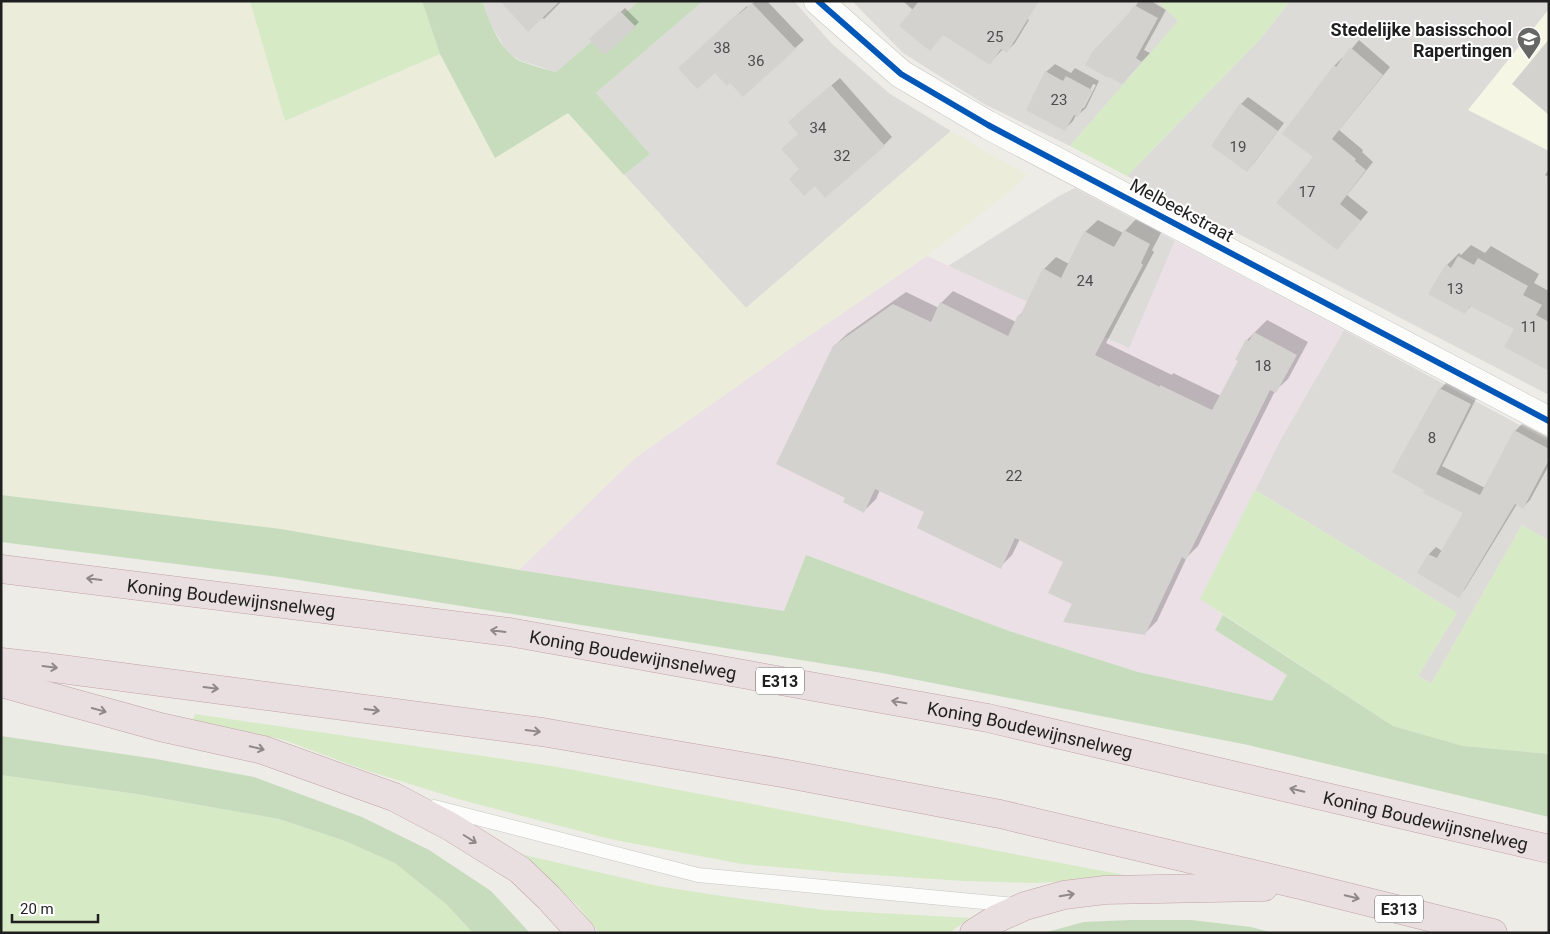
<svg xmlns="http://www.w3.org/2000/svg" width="1550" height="934" font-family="Roboto,sans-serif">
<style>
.residential{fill:#dcdbd8}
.industrial{fill:#eae0e5}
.education{fill:#f5f6e3}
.farmland{fill:#ebedda}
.grass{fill:#d7eac6}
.forest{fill:#c6dcbd}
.shadow{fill:#0003;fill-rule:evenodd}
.building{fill:#d4d2ce}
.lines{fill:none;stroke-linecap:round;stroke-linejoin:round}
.service-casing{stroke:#c6c6c3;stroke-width:15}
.minor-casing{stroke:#c6c6c3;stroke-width:29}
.motorway-casing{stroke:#c2a0a6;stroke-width:29}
.service{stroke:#fcfcfb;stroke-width:14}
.minor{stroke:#fcfcfb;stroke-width:28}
.motorway{stroke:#eadfe0;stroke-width:28}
.cycleway-casing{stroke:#fff;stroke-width:9}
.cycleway{stroke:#0057b8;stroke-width:6}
.oneway{stroke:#8f8989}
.labels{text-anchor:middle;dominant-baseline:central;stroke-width:4;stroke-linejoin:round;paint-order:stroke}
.number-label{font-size:15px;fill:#4c4c4b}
.shield{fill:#fff;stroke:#626262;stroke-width:1}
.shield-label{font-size:16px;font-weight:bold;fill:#1f1f1f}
.poi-label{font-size:18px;font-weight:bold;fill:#1f1f1f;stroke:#fff;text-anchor:end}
.street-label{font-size:18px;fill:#1f1f1f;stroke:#fff}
</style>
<rect width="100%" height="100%" fill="#edece7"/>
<path class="residential" d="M 482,1 L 639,1 L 556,72 L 521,61 L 507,52 L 490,23 Z
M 703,1 L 794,1 L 832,44 L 890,94 L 951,131 L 746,308 L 624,175 L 650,154 L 596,93 Z
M 852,1 L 1157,1 L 1179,21 L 1070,146 L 984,104 L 903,53 Z
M 1290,1 L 1549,1 L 1549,395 L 1127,176 L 1261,38 Z
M 1075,188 L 1175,241 L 1130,349 L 948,266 L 1059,196 Z
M 1344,330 L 1549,441 L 1549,541 L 1522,525 L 1431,684 L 1418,676 L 1457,613 L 1255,490 L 1282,437 Z"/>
<path class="industrial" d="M 1175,241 L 1344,330 L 1282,437 L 1201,599 L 1223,615 L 1215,630 L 1287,675 L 1272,701 L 1138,672 L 1009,631 L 806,555 L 784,611 L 519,570 L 635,458 L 800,342 L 927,256 L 1129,348 Z"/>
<path class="education" d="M 1549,9 L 1549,151 L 1468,110 Z"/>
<path class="farmland" d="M 1,1 L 250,1 L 286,121 L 440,54 L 495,158 L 568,113 L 746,308 L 951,131 L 1027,175 L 1004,196 L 927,256 L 800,342 L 635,458 L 519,570 L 281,529 L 1,495 Z"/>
<path class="grass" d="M 250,1 L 422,1 L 440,54 L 285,121 Z
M 1157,1 L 1290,1 L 1261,38 L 1127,176 L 1070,146 L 1178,21 Z
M 1255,490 L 1457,613 L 1418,676 L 1431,684 L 1522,525 L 1549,541 L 1549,754 L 1463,746 L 1393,726 L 1200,599 Z
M 195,714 L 558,767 L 1124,875 L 1087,880 L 1036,883 L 964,881 L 844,873 L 742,864 L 610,839 L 458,799 L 362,769 L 284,740 L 193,720 Z
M 1,775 L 137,794 L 279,819 L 345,841 L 396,863 L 446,904 L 473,933 L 1,933 Z
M 520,854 L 658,886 L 708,894 L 824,910 L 970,918 L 949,933 L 599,933 L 578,906 Z"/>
<path class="forest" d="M 422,1 L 482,1 C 490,23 500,52 522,62 C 533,66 545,69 556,72 L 639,1 L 703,1 L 596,93 L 650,154 L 624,175 L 568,113 L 495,158 L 440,54 Z
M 1,495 L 281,529 L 519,570 L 784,611 L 806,555 L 1009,631 L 1138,672 L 1272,701 L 1287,675 L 1215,630 L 1223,615 L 1393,726 L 1463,746 L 1549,754 L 1549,817 L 1248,745 L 882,673 L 280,577 L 1,542 Z
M 1,736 L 156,759 L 254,777 L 362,817 L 429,850 L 491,891 L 530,933 L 473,933 L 446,904 L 395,863 L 345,841 L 279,819 L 137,794 L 1,775 Z
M 1130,920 L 1191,920 L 1251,927 L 1273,933 L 1043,933 L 1084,922 Z"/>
<path class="shadow" d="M 513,1 L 562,1 L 544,19 Z
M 755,1 L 767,1 L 804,40 L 795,48 L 731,81 L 715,71 L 688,60 L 747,6 L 748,7 Z
M 903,1 L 1005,1 L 1029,20 L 1015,43 L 1007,51 L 1003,49 L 990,63 L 913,10 Z
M 1139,1 L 1151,1 L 1166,10 L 1144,50 L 1150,53 L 1130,74 L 1130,14 Z
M 625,8 L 639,22 L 605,54 L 591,39 Z
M 1359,40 L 1390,67 L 1339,130 L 1363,150 L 1362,152 L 1373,162 L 1347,195 L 1368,212 L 1337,249 L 1314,157 L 1334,66 L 1342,58 L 1343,59 Z
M 1055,64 L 1071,73 L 1075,68 L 1099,81 L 1086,108 L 1077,116 L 1076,115 L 1073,121 L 1065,129 L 1046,72 ZM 1093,84 L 1096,85 L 1084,108 L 1081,108 Z
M 840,78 L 892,137 L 884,145 L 801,169 L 798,114 Z
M 1248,97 L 1284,123 L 1254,163 L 1247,170 L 1241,104 Z
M 1549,169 L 1549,177 L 1545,175 Z
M 1137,218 L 1162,231 L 1152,250 L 1154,252 L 1106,343 L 1172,375 L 1173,373 L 1221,396 L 1239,361 L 1247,340 L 1267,320 L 1308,342 L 1288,379 L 1275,391 L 1198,546 L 1187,557 L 1157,621 L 1144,634 L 1074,603 L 1065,562 L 1020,539 L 1012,555 L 1000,567 L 926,511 L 880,490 L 876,499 L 864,511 L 847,497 L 834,346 L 847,334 L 906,292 L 939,308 L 941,303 L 953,291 L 1016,322 L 1019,316 L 1024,310 L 1044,269 L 1056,257 L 1069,264 L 1085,232 L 1098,220 L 1123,233 Z
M 1471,245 L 1485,253 L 1491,246 L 1539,274 L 1534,283 L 1549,291 L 1548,303 L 1549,303 L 1549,369 L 1516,329 L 1472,305 L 1465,312 L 1447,265 L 1459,253 L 1461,255 Z
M 1447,382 L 1477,397 L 1442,466 L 1485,488 L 1515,431 L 1522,424 L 1549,438 L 1549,465 L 1530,500 L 1523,507 L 1517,504 L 1465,589 L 1458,596 L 1418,572 L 1429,554 L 1436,547 L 1442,551 L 1464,513 L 1424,492 L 1440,389 Z"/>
<path class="building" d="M 500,1 L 560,1 L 528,32 Z
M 919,1 L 1039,1 L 1007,53 L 1001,49 L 990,65 L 943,35 L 930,51 L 899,26 Z
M 752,3 L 796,49 L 743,97 L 730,83 L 727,86 L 715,73 L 697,89 L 678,68 L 738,13 L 739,14 Z
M 1134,5 L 1158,18 L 1136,58 L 1142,62 L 1122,84 L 1109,77 L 1108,78 L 1085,65 L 1093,51 L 1129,13 Z
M 620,11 L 636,27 L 605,55 L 589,39 Z
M 1549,39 L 1549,115 L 1512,84 Z
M 1350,47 L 1383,75 L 1332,139 L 1356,159 L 1355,161 L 1366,170 L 1340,204 L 1361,221 L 1337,250 L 1276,203 L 1313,157 L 1282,134 L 1334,65 L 1336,67 Z
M 1045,71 L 1063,81 L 1066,76 L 1092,90 L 1078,117 L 1074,115 L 1065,131 L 1026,110 Z
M 831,85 L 885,146 L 825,198 L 815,186 L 804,196 L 789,179 L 799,169 L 781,149 L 798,134 L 788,122 Z
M 1240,103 L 1278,131 L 1247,172 L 1211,146 Z
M 1124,230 L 1150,244 L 1141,263 L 1143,265 L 1095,355 L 1160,387 L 1160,385 L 1212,410 L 1238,361 L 1235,360 L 1246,339 L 1249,341 L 1254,332 L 1297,355 L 1276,393 L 1270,390 L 1186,560 L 1182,557 L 1145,635 L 1063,622 L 1072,604 L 1048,593 L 1063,562 L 1015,538 L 1001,569 L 917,528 L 924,512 L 875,489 L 864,513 L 843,502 L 845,498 L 776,464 L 833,346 L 893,304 L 931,322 L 940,302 L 1008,336 L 1018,315 L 1020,316 L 1043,268 L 1061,278 L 1084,231 L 1114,247 Z
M 1458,256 L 1474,265 L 1478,258 L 1528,286 L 1523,295 L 1542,305 L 1536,315 L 1549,322 L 1549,371 L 1504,347 L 1514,329 L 1470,306 L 1465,314 L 1428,294 L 1446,264 L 1451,268 Z
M 1439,388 L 1471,404 L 1436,474 L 1480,495 L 1514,430 L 1549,449 L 1549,460 L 1523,509 L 1515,504 L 1459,598 L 1417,573 L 1428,554 L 1437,558 L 1463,513 L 1423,493 L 1424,490 L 1392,472 Z"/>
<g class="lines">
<defs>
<path id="service" d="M 434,807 L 698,875 L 1015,905"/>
<path id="minor" d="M 818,1 L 901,74 L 988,125 L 1549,421"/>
<g id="motorway">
<path id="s1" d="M 1,569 L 509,632 L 988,718 L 1549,849"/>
<path d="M 1,662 L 46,667 L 542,732 L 782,773 L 1000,814 L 1304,886 L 1493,933"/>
<path d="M 1,683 L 160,727 L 263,750 L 394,797 L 451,827 L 520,870 L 549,898 L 581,933"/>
<path d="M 974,933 L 996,919 L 1025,906 L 1064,895 L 1105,890 L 1264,887"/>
</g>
</defs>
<use href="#service" class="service-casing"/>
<use href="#minor" class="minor-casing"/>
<use href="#motorway" class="motorway-casing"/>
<use href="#service" class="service"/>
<use href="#minor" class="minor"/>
<use href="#motorway" class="motorway"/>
<defs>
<path id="cycleway" d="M 818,1 L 901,74 L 988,125 L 1549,421"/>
</defs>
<use href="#cycleway" class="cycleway-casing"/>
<use href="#cycleway" class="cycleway"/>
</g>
<defs><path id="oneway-shaft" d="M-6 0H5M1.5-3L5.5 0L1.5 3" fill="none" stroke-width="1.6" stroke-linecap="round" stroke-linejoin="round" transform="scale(1.25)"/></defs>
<g class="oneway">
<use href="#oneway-shaft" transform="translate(94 579) rotate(-173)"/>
<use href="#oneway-shaft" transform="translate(498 631) rotate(-173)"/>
<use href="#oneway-shaft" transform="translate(50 667) rotate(7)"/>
<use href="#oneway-shaft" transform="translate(211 688) rotate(7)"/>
<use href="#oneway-shaft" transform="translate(899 702) rotate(-170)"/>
<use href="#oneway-shaft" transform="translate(99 710) rotate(15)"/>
<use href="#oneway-shaft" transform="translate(372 710) rotate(7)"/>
<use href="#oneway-shaft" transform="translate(533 731) rotate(7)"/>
<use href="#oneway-shaft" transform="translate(257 748) rotate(13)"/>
<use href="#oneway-shaft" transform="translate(1297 790) rotate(-167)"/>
<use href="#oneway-shaft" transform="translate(470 839) rotate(32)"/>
<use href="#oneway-shaft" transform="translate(1067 895) rotate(-10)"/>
<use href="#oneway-shaft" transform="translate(1352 897) rotate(14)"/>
</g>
<defs>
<symbol id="school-pin" viewBox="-11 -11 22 30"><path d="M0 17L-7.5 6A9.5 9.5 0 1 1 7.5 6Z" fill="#676765" stroke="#fff"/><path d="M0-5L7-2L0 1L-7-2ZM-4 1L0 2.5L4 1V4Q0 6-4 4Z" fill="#fff"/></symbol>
</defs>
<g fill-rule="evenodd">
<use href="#school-pin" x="1515" y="25" width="28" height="38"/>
</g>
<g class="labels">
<g class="number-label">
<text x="995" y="37">25</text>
<text x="722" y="48">38</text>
<text x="756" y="61">36</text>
<text x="1059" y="100">23</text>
<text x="818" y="128">34</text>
<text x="1238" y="147">19</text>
<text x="842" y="156">32</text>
<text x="1307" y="192">17</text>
<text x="1085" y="281">24</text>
<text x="1455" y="289">13</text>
<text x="1529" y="327">11</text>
<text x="1263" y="366">18</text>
<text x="1432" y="438">8</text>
<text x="1014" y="476">22</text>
</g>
<g class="shield">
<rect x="756" y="667.5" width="48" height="27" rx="4"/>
<rect x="1375" y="895.5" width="48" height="27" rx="4"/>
</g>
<g class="shield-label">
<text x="780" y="681">E313</text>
<text x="1399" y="909">E313</text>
</g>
<g class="poi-label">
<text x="1512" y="29">Stedelijke basisschool<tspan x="1512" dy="21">Rapertingen</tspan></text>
</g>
<g class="street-label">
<text transform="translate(1182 210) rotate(28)">Melbeekstraat</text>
<text stroke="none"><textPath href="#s1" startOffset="232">Koning Boudewijnsnelweg</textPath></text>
<text stroke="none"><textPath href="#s1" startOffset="638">Koning Boudewijnsnelweg</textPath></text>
<text stroke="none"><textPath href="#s1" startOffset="1042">Koning Boudewijnsnelweg</textPath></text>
<text stroke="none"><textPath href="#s1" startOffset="1448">Koning Boudewijnsnelweg</textPath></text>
</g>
</g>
<rect width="1550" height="934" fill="none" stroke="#1f1f1f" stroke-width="5"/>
<path d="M12 914v8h86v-8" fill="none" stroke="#1f1f1f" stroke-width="2.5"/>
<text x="20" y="914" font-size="15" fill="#1f1f1f" stroke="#ffffff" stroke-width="4" paint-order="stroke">20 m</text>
</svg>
